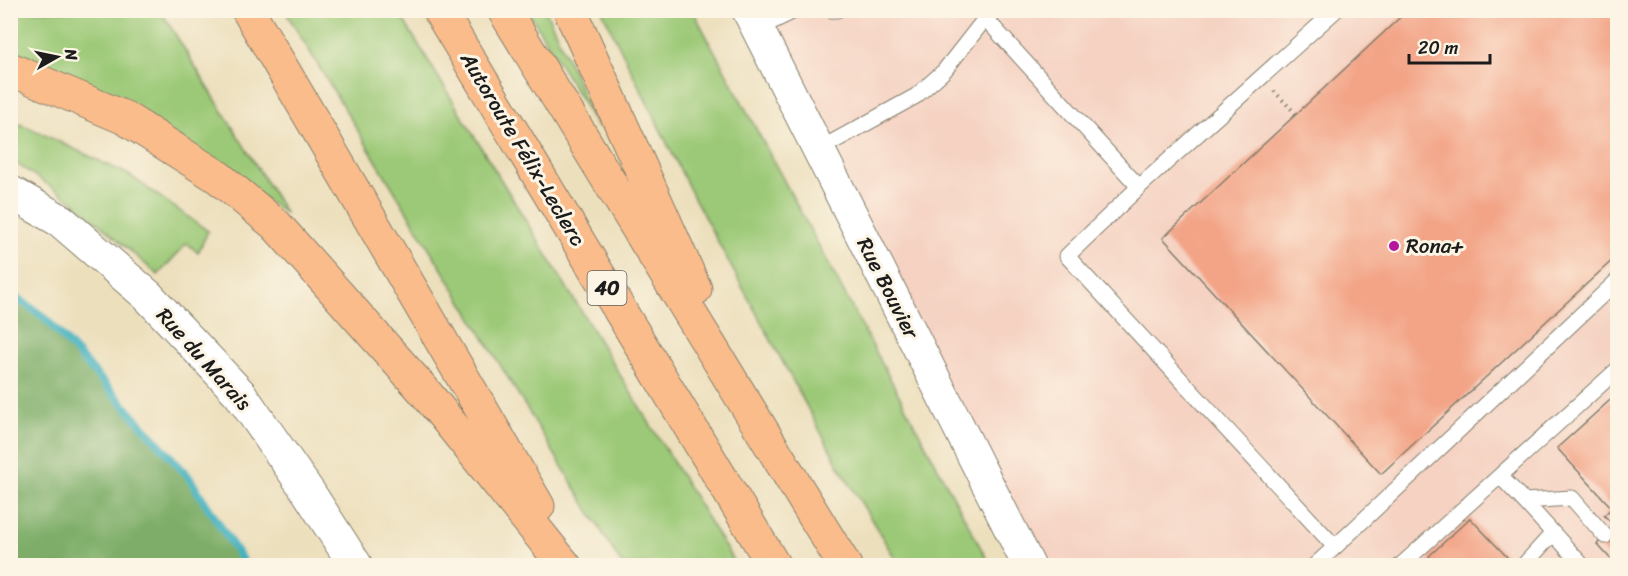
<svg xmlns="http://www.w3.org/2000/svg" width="1628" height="576" font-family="Sriracha,sans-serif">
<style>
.built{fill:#f5d2c2}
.green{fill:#9cc977;stroke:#5c724a;stroke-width:1.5}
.forest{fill:#7dad68;stroke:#4c6442;stroke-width:1.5}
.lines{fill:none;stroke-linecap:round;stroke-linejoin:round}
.stream{stroke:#44b2c0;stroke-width:8}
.building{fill:#f3a487}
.service-casing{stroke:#847e6c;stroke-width:17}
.minor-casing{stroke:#847e6c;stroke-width:34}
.tertiary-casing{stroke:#847e6c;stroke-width:35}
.motorway-casing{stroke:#847e6c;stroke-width:35}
.path{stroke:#847e6c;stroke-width:4;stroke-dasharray:1.5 4.5;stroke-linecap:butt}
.service{stroke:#fff;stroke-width:15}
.minor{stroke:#fff;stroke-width:32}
.tertiary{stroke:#fff;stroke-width:33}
.motorway{stroke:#fabc8b;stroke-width:33}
.poi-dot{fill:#b5179e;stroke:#fcf5e5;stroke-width:2}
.labels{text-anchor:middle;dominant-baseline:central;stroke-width:6;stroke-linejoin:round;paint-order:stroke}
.shield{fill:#fcf5e5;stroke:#5f5d58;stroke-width:1.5}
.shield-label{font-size:20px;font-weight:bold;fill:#1c1c1c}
.street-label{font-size:21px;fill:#1c1c1c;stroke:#fcf5e5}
.poi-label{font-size:21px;fill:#1c1c1c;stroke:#fcf5e5;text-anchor:start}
</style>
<rect width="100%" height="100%" fill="#fcf5e5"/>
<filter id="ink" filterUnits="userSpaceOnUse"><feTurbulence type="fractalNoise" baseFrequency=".0167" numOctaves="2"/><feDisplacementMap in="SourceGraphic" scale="12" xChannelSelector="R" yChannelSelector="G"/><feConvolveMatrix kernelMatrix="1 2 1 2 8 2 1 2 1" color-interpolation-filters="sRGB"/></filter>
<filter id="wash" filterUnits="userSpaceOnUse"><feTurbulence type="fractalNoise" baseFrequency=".008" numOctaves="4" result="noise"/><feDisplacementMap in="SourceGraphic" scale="24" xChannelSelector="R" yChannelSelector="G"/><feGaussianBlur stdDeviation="1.35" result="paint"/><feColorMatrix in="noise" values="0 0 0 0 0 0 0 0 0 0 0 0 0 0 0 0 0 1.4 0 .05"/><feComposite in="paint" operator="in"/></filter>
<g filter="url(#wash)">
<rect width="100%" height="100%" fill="#ecdfbc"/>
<path class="built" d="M 748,11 L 1617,11 L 1617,565 L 1029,565 Z"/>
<path class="green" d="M 11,11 L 161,11 L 286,214 L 126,101 L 11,50 Z
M 285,11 L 398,11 L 736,565 L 622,565 Z
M 528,11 L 546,11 L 598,128 Z
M 602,11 L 693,11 L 990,565 L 899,565 L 840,468 L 692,194 Z
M 10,121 L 28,127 L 129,175 L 208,231 L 198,253 L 187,243 L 158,275 L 74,202 L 11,160 Z"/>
<path class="forest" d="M 11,293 L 44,317 L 188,476 L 246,565 L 11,565 Z"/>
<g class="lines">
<path class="stream" d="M 10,293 L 44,317 L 188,476 L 246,566"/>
</g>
<g id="blocks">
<path class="building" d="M 1408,10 L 1618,10 L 1618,255 L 1381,474 L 1163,238 Z
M 1618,393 L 1618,566 L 1617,566 L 1597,544 L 1615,527 L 1604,515 L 1612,508 L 1557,448 Z
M 1470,518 L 1507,557 L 1498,566 L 1424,566 L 1431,559 L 1429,556 Z"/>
</g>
</g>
<g filter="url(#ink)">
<use href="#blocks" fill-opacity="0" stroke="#847e6c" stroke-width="1.5"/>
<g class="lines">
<defs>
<path id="service" d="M 830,10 L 837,10
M 985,18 L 1139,187 L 1067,256 L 1335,547 L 1314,566
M 757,29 L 796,10
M 818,150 L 916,96 L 944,71 L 991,11
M 1139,187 L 1336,10
M 1500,476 L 1524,501 L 1572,498 L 1605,536
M 1524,501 L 1583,566
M 1335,547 L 1618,280
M 1400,566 L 1618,369
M 1523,566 L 1553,533"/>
<path id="minor" d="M 748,10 L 1029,566"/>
<path id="tertiary" d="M 10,192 L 61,221 L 148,296 L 240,394 L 309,493 L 356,566"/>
<path id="motorway" d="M 248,10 L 538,506
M 439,10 L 774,566
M 504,10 L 845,566
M 570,10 L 695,289
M 10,69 L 125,118 L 218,177 L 276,225 L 425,392 L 565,566"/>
</defs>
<use href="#service" class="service-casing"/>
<use href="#minor" class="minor-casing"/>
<use href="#tertiary" class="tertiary-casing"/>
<use href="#motorway" class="motorway-casing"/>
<path class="path" d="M 1274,91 L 1296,114"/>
<use href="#service" class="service"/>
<use href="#minor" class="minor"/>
<use href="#tertiary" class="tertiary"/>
<use href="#motorway" class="motorway"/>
</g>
</g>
<circle class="poi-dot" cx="1394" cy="246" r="6"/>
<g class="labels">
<rect class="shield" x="587.5" y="271" width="39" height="34" rx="4.5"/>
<g class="shield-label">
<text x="607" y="288">40</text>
</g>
<g class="street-label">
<text transform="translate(523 149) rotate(59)">Autoroute Félix-Leclerc</text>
<text transform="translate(888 288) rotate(63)">Rue Bouvier</text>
<text transform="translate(204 359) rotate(48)">Rue du Marais</text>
</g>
<g class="poi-label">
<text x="1406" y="246">Rona+</text>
</g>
</g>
<rect width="1628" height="576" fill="none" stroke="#fcf5e5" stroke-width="36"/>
<g transform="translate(57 57) rotate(81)" stroke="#fcf5e5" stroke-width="4.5" paint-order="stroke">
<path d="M0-4.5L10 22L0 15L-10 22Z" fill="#1c1c1c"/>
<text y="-9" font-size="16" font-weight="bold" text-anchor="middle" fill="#1c1c1c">N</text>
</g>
<path d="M1409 54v9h81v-9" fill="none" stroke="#1c1c1c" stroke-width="3"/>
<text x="1418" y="54" font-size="18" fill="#1c1c1c" stroke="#fcf5e5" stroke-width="4.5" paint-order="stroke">20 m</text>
</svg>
